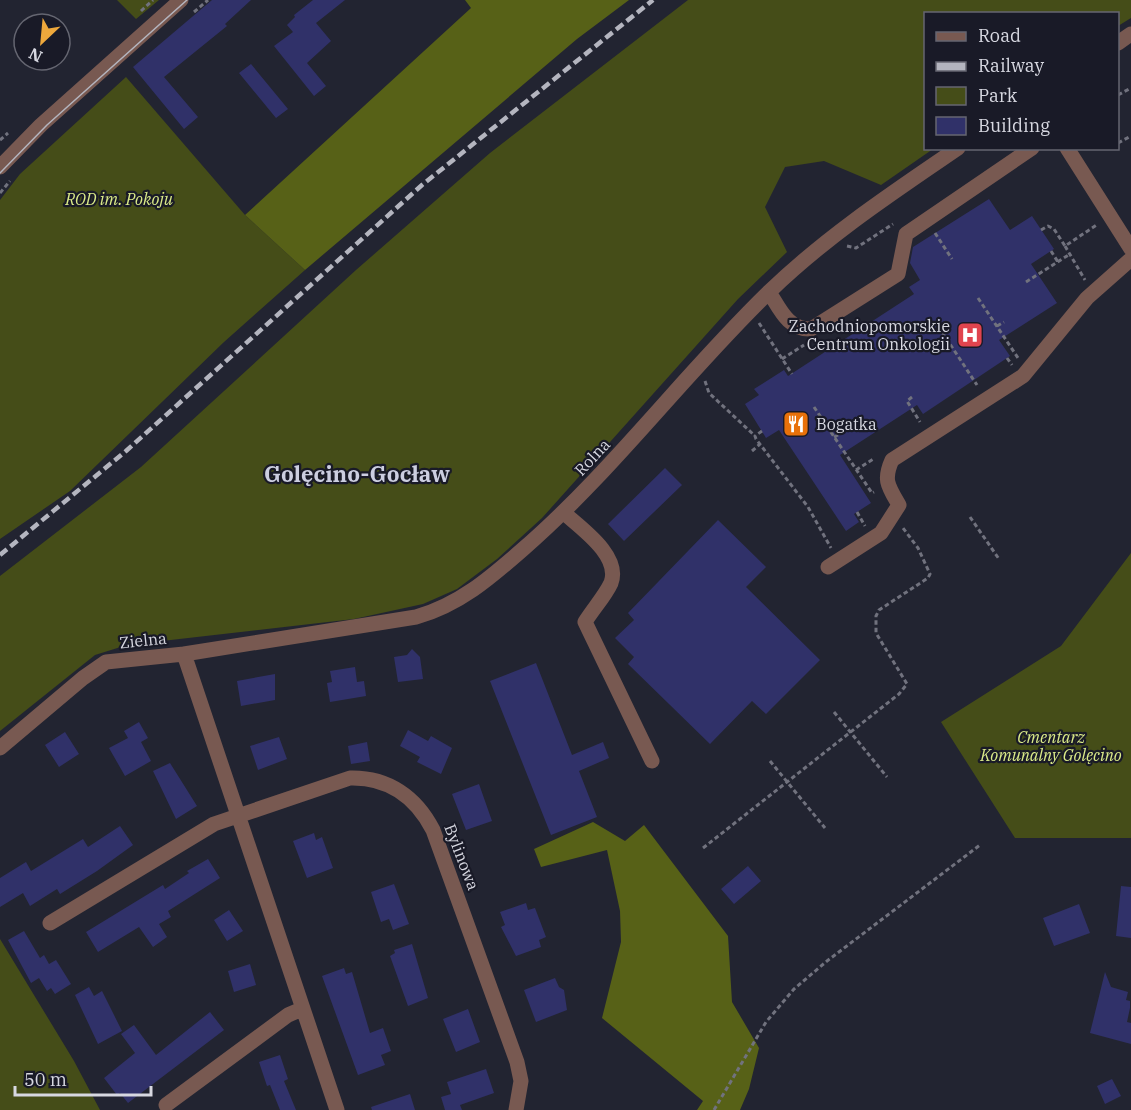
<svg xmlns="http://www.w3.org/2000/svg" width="1131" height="1110" font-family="'IBM Plex Serif',serif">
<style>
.green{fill:#454d18}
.forest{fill:#576117}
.building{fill:#303169}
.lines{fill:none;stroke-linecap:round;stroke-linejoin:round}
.path{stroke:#71727e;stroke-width:3;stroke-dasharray:4.5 3;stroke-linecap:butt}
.minor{stroke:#785951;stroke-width:15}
.tram{stroke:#b4b5bf;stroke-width:1.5}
.rail{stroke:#b4b5bf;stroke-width:4.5;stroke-dasharray:9 4.5;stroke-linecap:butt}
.labels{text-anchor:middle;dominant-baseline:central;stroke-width:4.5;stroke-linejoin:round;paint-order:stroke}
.park-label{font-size:16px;font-style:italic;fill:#dcec89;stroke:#191a27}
.poi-label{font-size:16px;fill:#d7d8e1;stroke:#191a27;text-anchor:end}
.street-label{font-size:16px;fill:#d7d8e1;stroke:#191a27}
.district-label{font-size:22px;font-weight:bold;fill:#cccee0;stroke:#191a27}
</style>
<rect width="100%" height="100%" fill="#222431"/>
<path class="green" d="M 117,0 L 159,0 L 136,19 Z
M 688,0 L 1131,0 L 1131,18 L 1118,26 L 1118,14 L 926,14 L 926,148 L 933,149 L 881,185 L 824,161 L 785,167 L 765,207 L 787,252 L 738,299 L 542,518 L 497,559 L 457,589 L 423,604 L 354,619 L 127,645 L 95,655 L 0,731 L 0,576 L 141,467 L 356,270 L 490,153 Z
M 126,77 L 245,215 L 305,270 L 224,342 L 70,491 L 0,539 L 0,200 L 20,174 Z
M 1131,553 L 1131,838 L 1015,838 L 941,722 L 1061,646 Z
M 0,939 L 74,1061 L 100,1110 L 0,1110 Z"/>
<path class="forest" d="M 465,0 L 629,0 L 577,39 L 305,270 L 245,215 L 471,8 Z
M 593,822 L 625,841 L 644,825 L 728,936 L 732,1002 L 759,1048 L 749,1089 L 740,1110 L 697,1110 L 703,1101 L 602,1018 L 621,942 L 620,911 L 607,850 L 541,867 L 534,849 Z"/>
<path class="building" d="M 212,0 L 251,0 L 225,24 L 227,26 L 164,77 L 198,117 L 184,129 L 133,67 Z
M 313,0 L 345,0 L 316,23 L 331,41 L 307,63 L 326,86 L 314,96 L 274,46 L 293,32 L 287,25 L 295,17 L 294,15 Z
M 251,64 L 288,109 L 276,118 L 239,73 Z
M 989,199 L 1010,230 L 1032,216 L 1054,249 L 1031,264 L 1057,303 L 999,340 L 1010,356 L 923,414 L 917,405 L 840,455 L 871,503 L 854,514 L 859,522 L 846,531 L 779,430 L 766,438 L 745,404 L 759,395 L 754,389 L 784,370 L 788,376 L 914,294 L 909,287 L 920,280 L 910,263 L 913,247 Z
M 665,468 L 682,485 L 624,541 L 608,524 Z
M 718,520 L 766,567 L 746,587 L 820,660 L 766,714 L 752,701 L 710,744 L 628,664 L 634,657 L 615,638 L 634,620 L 628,613 Z
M 412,649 L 420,657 L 423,679 L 398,682 L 394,657 L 407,655 Z
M 536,663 L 572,755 L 603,742 L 609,758 L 579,771 L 597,817 L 551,835 L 490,681 Z
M 355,667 L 357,682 L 364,681 L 366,696 L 330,702 L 327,683 L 332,682 L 330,671 Z
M 275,674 L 275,700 L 241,706 L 237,681 Z
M 139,722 L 148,738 L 141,742 L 151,761 L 125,776 L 109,748 L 128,738 L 124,731 Z
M 408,730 L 428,741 L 431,736 L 452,748 L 441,774 L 417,762 L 420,757 L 400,746 Z
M 65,732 L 79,754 L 59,767 L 45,745 Z
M 279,737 L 287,759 L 258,770 L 250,746 Z
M 367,742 L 370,761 L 351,764 L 348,746 Z
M 170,763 L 197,806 L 176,819 L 153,771 Z
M 479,784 L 492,821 L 466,830 L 452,794 Z
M 120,826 L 133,845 L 97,871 L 60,894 L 57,889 L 30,906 L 23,893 L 0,907 L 0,878 L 26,862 L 31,871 L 83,839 L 88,847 Z
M 314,833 L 316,840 L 322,837 L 333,868 L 307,878 L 293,841 Z
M 208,859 L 220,878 L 168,911 L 171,917 L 159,924 L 167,937 L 153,947 L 139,927 L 98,952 L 86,932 L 163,885 L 165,889 L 189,873 L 187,871 Z
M 748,866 L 761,881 L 734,904 L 721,889 Z
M 394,884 L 409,924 L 393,930 L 389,919 L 381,922 L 371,892 Z
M 1121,886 L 1131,887 L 1131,938 L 1116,936 Z
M 526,903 L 528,910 L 535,908 L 546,937 L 539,940 L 541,947 L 516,956 L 501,927 L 505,925 L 500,912 Z
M 1079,904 L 1090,933 L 1054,946 L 1043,918 Z
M 229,910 L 243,931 L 227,941 L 214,920 Z
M 24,931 L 40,958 L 44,955 L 49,964 L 56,960 L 71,984 L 55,994 L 51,988 L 47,991 L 39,978 L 31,983 L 8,940 Z
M 412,944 L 428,998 L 408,1006 L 390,956 L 395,953 L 394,950 Z
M 250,964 L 256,985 L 234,992 L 228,971 Z
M 344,968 L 346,974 L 352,972 L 370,1033 L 383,1028 L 391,1051 L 381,1055 L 385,1065 L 358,1075 L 322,976 Z
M 1105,972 L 1111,987 L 1128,992 L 1126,1000 L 1130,1001 L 1130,1008 L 1127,1022 L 1131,1023 L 1131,1044 L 1090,1033 Z
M 555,978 L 559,987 L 564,990 L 567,1010 L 536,1022 L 524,990 Z
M 89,987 L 94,996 L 102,991 L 122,1031 L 98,1044 L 75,995 Z
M 468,1009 L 480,1042 L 456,1052 L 443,1019 Z
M 210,1012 L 224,1030 L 128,1103 L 120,1093 L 117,1095 L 104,1078 L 135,1053 L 121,1034 L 134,1025 L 156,1055 Z
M 280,1055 L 288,1079 L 284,1081 L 296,1110 L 280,1110 L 270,1085 L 267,1086 L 259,1062 Z
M 486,1069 L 494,1093 L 460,1105 L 462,1110 L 445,1110 L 441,1097 L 451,1094 L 447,1082 Z
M 1112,1079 L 1121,1096 L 1105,1104 L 1097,1086 Z
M 410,1094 L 415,1110 L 372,1110 L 371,1107 Z"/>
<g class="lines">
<path class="path" d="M 141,11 L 153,0
M 194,12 L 208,0
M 1118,95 L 1131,88
M 0,140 L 8,133
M 1118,143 L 1131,136
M 1106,148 L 1107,148
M 0,193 L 10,181
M 1041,230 L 1048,226 L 1054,229 L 1065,246 L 1098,224
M 935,233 L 952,259
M 847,246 L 856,248 L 893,224
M 1065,246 L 1085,280
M 1051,251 L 1058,262
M 1026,282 L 1070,254
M 978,298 L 1018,358
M 759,323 L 792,374
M 997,326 L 1004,322
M 942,332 L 977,385
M 1007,358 L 1012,365
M 782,359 L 804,345
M 705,381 L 709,393 L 754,435
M 912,397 L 907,401 L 920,422
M 814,407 L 872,493 L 874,492
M 762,431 L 755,436 L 756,439 L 808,507 L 831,548
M 834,437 L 840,434
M 752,451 L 760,444
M 856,470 L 875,458
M 857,512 L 865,526
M 970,517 L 999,559
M 834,712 L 887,777
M 770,761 L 825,828
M 703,848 L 899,694 L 907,684 L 876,633 L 876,616 L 879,610 L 928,578 L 930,574 L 918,548 L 903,528
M 714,1110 L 766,1022 L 794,989 L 827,961 L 980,845"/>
<path class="minor" d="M 1118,43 L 1131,34
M 1067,148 L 1131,249
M 0,167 L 41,125 L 181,0
M 769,292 C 780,309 788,330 811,329 L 898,274 L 906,234 L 1032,148
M 564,513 C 582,529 621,556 611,583 C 605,596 593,609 585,622 L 652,761
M 828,567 L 881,533 L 899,505 C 888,486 883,480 892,460 L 1023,376 L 1087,298 L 1131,259
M 184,654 L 416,617 C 459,605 490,578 522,550 C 613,471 684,374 770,291 C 827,236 892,193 958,148
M 0,748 L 83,678 L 106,662 L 184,654 L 337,1110
M 50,923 L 214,824 L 350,778 C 388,777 416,797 433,830 L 517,1062 L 521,1081 L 516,1110
M 166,1105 L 288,1015 L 302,1009"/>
<path class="tram" d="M 0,173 L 47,125 L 187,0"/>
<path class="rail" d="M 0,555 L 126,451 L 422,185 L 653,0"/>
</g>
<defs>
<symbol id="hospital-square" viewBox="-11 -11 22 22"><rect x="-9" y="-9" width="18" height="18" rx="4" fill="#e0444e" stroke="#191a27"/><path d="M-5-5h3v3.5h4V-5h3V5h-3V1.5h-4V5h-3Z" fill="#fff"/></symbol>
<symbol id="restaurant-square" viewBox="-11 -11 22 22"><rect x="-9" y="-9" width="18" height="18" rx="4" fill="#e8710a" stroke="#191a27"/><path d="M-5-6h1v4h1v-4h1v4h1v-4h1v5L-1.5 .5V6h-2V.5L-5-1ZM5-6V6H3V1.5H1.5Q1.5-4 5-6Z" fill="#fff"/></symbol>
</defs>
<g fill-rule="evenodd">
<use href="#hospital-square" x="955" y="320" width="30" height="30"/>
<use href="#restaurant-square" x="781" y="409" width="30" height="30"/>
</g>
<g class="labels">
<g class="park-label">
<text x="119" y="199">ROD im. Pokoju</text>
<text x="1051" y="737">Cmentarz<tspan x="1051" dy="18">Komunalny Golęcino</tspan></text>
</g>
<g class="poi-label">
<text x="950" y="326">Zachodniopomorskie<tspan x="950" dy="18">Centrum Onkologii</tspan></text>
<text x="816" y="424" text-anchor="start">Bogatka</text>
</g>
<g class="street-label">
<text transform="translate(592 457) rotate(-47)">Rolna</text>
<text transform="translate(143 640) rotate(-6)">Zielna</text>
<text transform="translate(462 857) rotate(69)">Bylinowa</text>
</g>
<g class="district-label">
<text x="357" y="473">Golęcino-Gocław</text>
</g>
</g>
<rect x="924" y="12" width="195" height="138" fill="#191a27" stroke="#656671" stroke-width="1.5"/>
<rect x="936" y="32" width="30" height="9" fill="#785951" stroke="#656671" stroke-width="1.5"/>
<text x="978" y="42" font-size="18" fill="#d7d8e1">Road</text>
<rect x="936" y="62" width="30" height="9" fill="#b4b5bf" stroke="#656671" stroke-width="1.5"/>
<text x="978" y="72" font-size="18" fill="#d7d8e1">Railway</text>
<rect x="936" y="87" width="30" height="18" fill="#454d18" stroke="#656671" stroke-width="1.5"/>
<text x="978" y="102" font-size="18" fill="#d7d8e1">Park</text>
<rect x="936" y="117" width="30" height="18" fill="#303169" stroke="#656671" stroke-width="1.5"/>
<text x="978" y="132" font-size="18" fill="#d7d8e1">Building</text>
<g transform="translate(42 42) rotate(206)"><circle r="28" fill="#191a27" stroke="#656671" stroke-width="1.5"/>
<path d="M0-4.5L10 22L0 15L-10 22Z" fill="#eea83c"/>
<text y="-9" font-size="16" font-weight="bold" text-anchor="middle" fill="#d7d8e1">N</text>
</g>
<path d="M15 1086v9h136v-9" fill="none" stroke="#d7d8e1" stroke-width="3"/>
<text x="24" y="1086" font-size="18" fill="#d7d8e1" stroke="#191a27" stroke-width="4.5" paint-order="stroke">50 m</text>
</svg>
